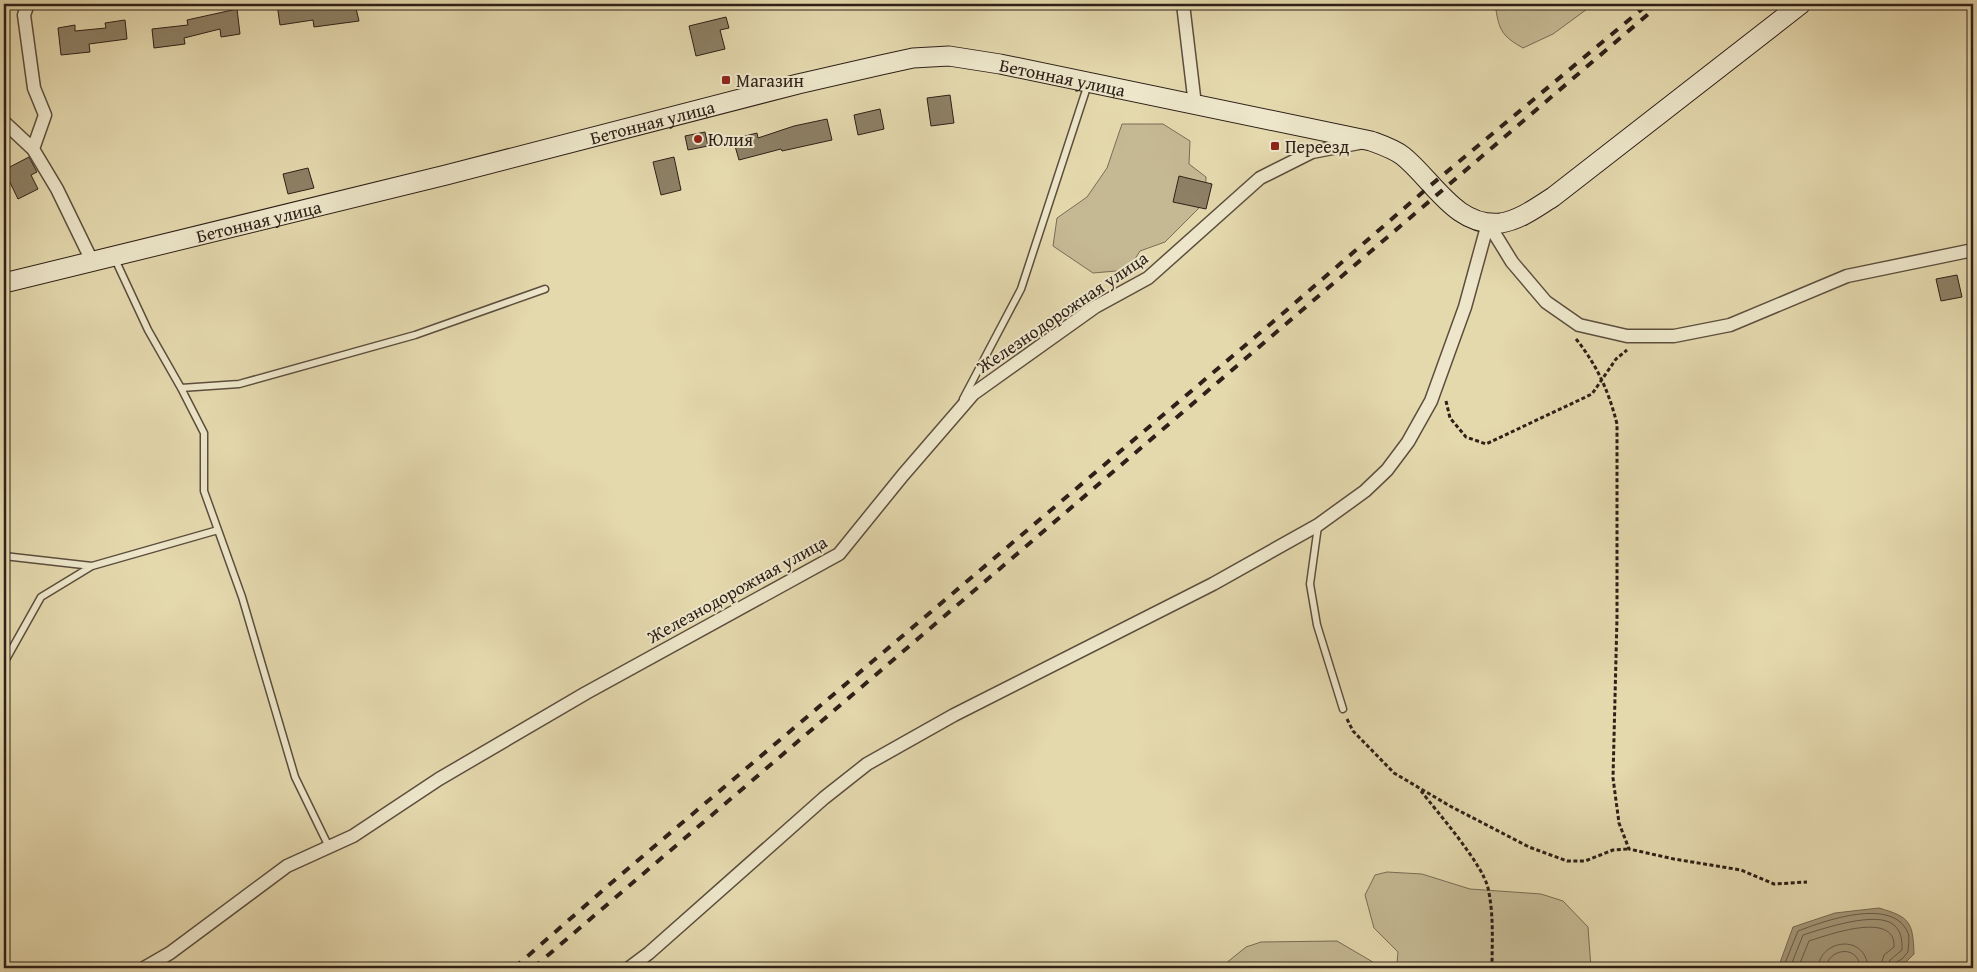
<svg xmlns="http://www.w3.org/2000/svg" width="1977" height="972" font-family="'Gentium Book Plus',serif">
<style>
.green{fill:#c5b994;stroke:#7a6c56}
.water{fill:#a6997a;stroke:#766953}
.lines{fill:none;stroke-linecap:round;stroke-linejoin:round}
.shore{stroke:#6a5c49;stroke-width:1}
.building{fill:#8d8065;stroke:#2e2018}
.service-casing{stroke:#5c4e3d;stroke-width:9}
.minor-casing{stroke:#5c4e3d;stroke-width:15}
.secondary-casing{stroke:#2e2018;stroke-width:21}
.path{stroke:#2e2018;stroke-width:3;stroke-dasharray:4 2.5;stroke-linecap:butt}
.service{stroke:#ede6ca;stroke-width:6}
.minor{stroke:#ede6ca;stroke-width:12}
.secondary{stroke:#ede6ca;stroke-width:19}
.rail{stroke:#2e2018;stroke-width:4;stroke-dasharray:9 9;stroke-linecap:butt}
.poi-dot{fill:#8f2418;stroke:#ede6ca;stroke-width:2}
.labels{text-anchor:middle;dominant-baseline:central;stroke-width:4;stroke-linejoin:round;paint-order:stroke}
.street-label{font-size:18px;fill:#2e2018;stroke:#ede6ca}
.poi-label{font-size:18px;fill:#2e2018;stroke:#ede6ca;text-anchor:start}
</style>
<rect width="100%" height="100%" fill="#e4d8ad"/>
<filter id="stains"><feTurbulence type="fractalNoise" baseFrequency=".004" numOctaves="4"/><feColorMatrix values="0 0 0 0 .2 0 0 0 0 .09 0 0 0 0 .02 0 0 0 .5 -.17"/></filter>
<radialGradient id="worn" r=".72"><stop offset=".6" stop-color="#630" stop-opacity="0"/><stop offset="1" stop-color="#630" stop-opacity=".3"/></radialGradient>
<path class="green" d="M 1495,4 L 1594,4 L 1553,34 L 1523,48 C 1500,35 1499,29 1495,4 Z
M 1122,124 L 1163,124 L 1190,141 L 1189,164 L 1206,177 L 1205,202 L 1165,242 L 1140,251 L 1128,270 L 1093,273 L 1053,246 L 1057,218 L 1087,197 L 1107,168 Z
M 1387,872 L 1422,874 L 1470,889 L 1541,894 L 1563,901 L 1588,927 L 1591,968 L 1392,968 L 1397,963 L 1398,952 L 1374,928 L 1365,895 L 1375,875 Z
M 1337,941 L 1383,968 L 1220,968 L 1246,947 L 1261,942 Z"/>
<path class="water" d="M 1879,908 C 1910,917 1913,922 1914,954 L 1905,963 L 1893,968 L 1849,968 L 1847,962 L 1836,968 L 1778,968 L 1793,927 L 1835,913 Z"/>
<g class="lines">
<path class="shore" d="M 1783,968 L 1798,931 C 1824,921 1893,896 1908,933 C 1910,938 1908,947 1908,952 L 1902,959 L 1895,963 L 1894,968
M 1790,968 L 1803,935 C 1822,929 1877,910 1894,925 C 1902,932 1902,941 1902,950 L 1890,960 L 1887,968
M 1798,968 L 1809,941 C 1828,935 1896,910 1894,947 L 1884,955 L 1880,968
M 1818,968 C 1820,939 1866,933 1868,968
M 1826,968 C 1827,949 1859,943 1860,968"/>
</g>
<path class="building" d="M 277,4 L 299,4 L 300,6 L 316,4 L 355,4 L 359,21 L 314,27 L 313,20 L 280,25 Z
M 237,9 L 240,34 L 221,37 L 220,29 L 184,38 L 185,44 L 154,48 L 152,29 L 188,25 L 187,20 Z
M 726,17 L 729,28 L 720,30 L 725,49 L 696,56 L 689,26 Z
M 125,20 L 127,39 L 89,44 L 90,52 L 61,55 L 58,28 L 75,25 L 75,31 L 106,28 L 105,23 Z
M 950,95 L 954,123 L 931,126 L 927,98 Z
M 880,109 L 884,129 L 858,135 L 854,115 Z
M 827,119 L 832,140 L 782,151 L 781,149 L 739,160 L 733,139 L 757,133 L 758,138 L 794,126 Z
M 705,132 L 708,146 L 688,150 L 685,136 Z
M 29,157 L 37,172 L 31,175 L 38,189 L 18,199 L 4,170 Z
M 674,157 L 681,190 L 661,195 L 653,162 Z
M 308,168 L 314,188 L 288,194 L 283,174 Z
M 1179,176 L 1212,184 L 1206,209 L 1173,202 Z
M 1957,275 L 1962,297 L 1941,301 L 1936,279 Z"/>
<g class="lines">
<defs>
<path id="service" d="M 114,257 L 148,330 L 181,388 L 204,433 L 204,491 L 242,597 L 295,777 L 329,847
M 181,388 L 239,384 L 415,335 L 545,289
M 963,399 L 1021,289 L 1088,84
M 1318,526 L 1310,584 L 1317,625 L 1343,709
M 4,556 L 92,566 L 218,530
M 4,663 L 41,597 L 92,566"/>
<path id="minor" d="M 28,4 L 24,15 L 34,88 L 45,115 L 33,149
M 1183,4 L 1195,105
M 4,122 L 33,149 L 57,189 L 92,261
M 1488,223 L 1512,262 L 1546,302 L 1579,325 L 1627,336 L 1674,336 L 1730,325 L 1847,276 L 1973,250
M 144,968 L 170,953 L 287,866 L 353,836 L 439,779 L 586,693 L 839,554 L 903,475 L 973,394 L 1095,307 L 1148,278 L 1260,178 L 1312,152 L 1364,142
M 629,968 L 649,953 L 824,798 L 867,764 L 954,715 L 1213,584 L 1318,525 L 1365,491 L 1387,470 L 1408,442 L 1431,401 L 1465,307 L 1488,223"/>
<g id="secondary">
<path id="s1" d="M 4,283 L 446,175 L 798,84 L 881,65 L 913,58 L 949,56 L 1000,64 L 1371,141 C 1382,145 1394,149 1403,156 C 1433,180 1456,228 1501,223 C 1520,220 1537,207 1553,197 L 1801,4"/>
</g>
</defs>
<use href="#service" class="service-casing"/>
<use href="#minor" class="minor-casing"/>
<use href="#secondary" class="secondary-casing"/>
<path class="path" d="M 1576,339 C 1597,365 1609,392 1617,424 L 1617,617 L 1613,778 L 1619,823 L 1629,849 L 1674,859 L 1741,870 L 1774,884 L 1807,882
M 1446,401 L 1450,418 L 1466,437 L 1486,444 L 1592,394 L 1616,359 L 1627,350
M 1347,719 L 1353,731 L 1394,773 L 1450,806 L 1529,847 L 1567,861 L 1585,861 L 1613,850 L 1629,849
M 1421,791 C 1438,813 1482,863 1488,888 C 1494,915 1492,941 1492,968"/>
<use href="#service" class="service"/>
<use href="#minor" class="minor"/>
<use href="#secondary" class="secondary"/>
<path class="rail" d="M 514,968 L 610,884 L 1281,315 L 1431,185 L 1648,4
M 533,968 L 1660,4"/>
</g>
<g class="poi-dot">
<rect x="721" y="75" width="10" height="10" rx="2.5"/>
<circle cx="698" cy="139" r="5"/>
<rect x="1270" y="141" width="10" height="10" rx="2.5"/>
</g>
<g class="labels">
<g class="street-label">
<text stroke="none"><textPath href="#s1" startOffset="1088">Бетонная улица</textPath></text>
<text stroke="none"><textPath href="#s1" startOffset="668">Бетонная улица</textPath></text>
<text stroke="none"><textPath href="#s1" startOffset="262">Бетонная улица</textPath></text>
<text transform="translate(1062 312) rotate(-34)">Железнодорожная улица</text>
<text transform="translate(737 589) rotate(-29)">Железнодорожная улица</text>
</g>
<g class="poi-label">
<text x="736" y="80">Магазин</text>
<text x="708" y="139">Юлия</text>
<text x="1285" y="146">Переезд</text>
</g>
</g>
<rect width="1977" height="972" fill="none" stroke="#e4d8ad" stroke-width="20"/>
<rect x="5" y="5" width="1967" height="962" fill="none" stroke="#2e2018" stroke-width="2.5"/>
<rect x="10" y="10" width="1957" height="952" fill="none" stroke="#2e2018"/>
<rect width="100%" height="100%" filter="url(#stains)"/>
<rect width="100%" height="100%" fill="url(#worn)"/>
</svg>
